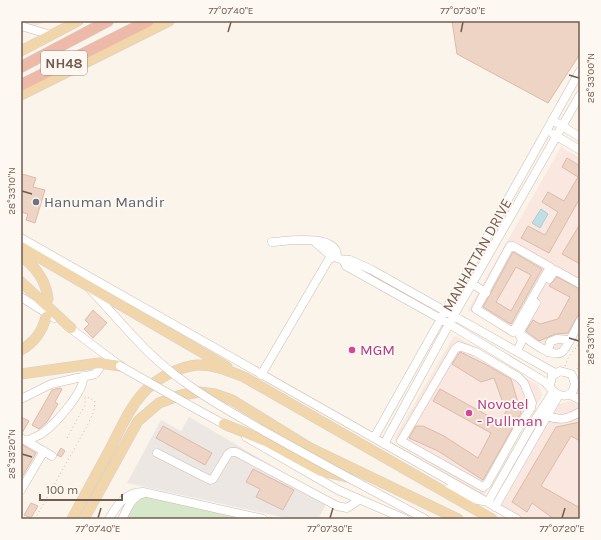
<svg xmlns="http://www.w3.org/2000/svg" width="601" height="540" font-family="Karla,sans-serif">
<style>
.residential{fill:#f1e6da}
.commercial{fill:#f9e7e0}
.industrial{fill:#ece7e3}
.green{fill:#d7e7ca}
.water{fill:#c1dee2;stroke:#a8ced3}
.building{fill:#edd4c5;stroke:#debaa8;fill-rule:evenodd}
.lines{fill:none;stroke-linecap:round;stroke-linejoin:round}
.minor-casing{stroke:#ccbcb1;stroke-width:9}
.major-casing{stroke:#d8d1ce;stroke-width:11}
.highway-casing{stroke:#d8d1ce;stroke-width:12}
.path{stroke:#d2b7a8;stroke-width:1;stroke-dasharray:1 3;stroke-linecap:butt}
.minor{stroke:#fff;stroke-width:8}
.major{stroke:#f1d5ab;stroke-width:10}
.highway{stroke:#edb9a9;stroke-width:11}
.minor-bridge-casing{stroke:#ccbcb1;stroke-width:9;stroke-linecap:butt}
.minor-bridge{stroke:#fff;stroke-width:8}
.ticks{fill:none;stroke:#735b50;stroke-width:1.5}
.worship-dot{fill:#6b7280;stroke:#fdf8f1;stroke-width:1.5}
.hotel-dot{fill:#d1479c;stroke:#fdf8f1;stroke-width:1.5}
.labels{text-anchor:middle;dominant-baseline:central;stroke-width:3.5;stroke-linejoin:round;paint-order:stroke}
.shield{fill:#fdf8f1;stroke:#9c8a80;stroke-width:1}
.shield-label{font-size:14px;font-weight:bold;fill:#735b50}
.worship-label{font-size:15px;fill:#5b616d;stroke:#fdf8f1;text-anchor:start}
.street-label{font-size:15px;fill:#735b50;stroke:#fdf8f1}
.hotel-label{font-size:15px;fill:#b23c85;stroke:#fdf8f1;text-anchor:start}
.neatline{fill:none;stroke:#735b50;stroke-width:1.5}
.ticks-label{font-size:10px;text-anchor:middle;fill:#735b50}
</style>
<rect width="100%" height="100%" fill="#faf4eb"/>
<path class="residential" d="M 21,21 L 46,21 L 21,33 Z"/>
<path class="commercial" d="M 561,147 L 580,158 L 580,325 L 555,356 L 549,357 L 468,310 Z
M 456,336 L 538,385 L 542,395 L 485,494 L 482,495 L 395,442 L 395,437 L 451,341 L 453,337 Z
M 570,401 L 580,407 L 580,519 L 520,519 L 500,508 L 559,404 Z"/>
<path class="industrial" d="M 189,417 L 329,499 L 318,519 L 291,519 L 127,483 L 161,420 L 181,431 Z"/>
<path class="green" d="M 146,496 L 251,519 L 125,519 L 138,499 Z"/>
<path class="water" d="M 541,209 L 548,214 L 540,228 L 532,223 Z"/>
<path class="building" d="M 452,21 L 580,21 L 580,54 L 548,103 L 457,54 Z
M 567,158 L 580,166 L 580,198 L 549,253 L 521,238 L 528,226 L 545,235 L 558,212 L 542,202 L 548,192 L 564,201 L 578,177 L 562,167 Z
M 22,174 L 36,178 L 33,187 L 45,190 L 35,223 L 26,220 L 28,214 L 21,212 Z
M 580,224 L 580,264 L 562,254 Z
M 513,252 L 542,269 L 511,324 L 483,307 ZM 516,267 L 531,275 L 511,311 L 496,302 Z
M 557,277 L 580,289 L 580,312 L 568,333 L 555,334 L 539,341 L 526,331 L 533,320 L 540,324 L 558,319 L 570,297 L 549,286 Z
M 93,310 L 107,323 L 93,338 L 84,329 L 89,324 L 85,320 Z
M 460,352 L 485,364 L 511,379 L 521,413 L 483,480 L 438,451 L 409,438 L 416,426 L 423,426 L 444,436 L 478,458 L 491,433 L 433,401 L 440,389 L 501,423 L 506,411 L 494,378 L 481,382 L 452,364 Z
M 60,388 L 62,389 L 55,402 L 58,404 L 47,422 L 39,429 L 32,425 L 52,390 Z
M 21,417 L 29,421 L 22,433 L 21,433 Z
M 580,422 L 580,441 L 571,436 L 541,486 L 580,508 L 580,519 L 554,519 L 532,503 L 527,512 L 512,502 L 556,427 Z
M 163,426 L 212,453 L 205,465 L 156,438 Z
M 21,444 L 36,453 L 21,479 Z
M 61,448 L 65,451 L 61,457 L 57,455 Z
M 253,469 L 294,490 L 283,510 L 256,497 L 260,489 L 246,482 Z
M 31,503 L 38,506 L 31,518 L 24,515 Z"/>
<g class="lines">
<defs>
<path id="minor" d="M 21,26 L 51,35
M 552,120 L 580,137
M 553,134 L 580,150
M 21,238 L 517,519
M 272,242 C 287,241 338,233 337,257
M 315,242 L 332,257
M 510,246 L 513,246 L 550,267 L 513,332 L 476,309 Z
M 343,260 L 346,266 L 441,319 L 545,382 C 550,387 553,393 560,395 C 574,399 578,383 571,374 L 560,371 L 552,376 L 550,386
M 343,260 L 350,260 L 372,270 L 555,373
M 549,279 L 555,270 L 580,284
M 473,284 L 486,293
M 91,290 L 132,335
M 21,297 L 54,318
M 66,325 L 119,365
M 519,333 C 528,339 553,361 563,351 C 570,343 575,330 580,321
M 459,346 L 476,352 L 518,377 L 524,383 L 532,403 L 531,408 L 521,423 L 487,484 L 483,487 L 401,441 L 455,349 Z
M 517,351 L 522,341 L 519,333 L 536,303
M 548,352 L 550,342 L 557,339 L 570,340
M 261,375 L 329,259 L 335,257 L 343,260
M 569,394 L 580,400
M 21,399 L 51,384 L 95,374 L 99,369 L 98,363
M 187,404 L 229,427
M 547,416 C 560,421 568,419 580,412
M 246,437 L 338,490 L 405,519
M 21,438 L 52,456
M 374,438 L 580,71
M 27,441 C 32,438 39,436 44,432 C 55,424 86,390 83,376
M 384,444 L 454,315 L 580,95
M 157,453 L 210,480 L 213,479 L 228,454 L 231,452 L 236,452 L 337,506 L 347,508 L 359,500
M 364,486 L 425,519
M 448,489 L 464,497 L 488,502 L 530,428 L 553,392
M 21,490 L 44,451
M 495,507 L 559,395
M 109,519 C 117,505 126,492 143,492 L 263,519
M 122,519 C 127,510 131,497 142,494"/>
<path id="major" d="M 21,51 L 78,21
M 21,95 L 169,21
M 21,247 L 227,367
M 21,256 C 36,267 46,280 48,299
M 21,282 L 71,328
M 21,350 C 35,342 42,332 46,317
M 21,374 L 99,363 L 120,366
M 224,424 L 268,442 L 321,471 L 347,477
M 72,519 C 85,495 98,471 111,447 C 122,426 131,404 148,388 C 161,376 180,367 197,365 C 213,364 229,371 244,377 L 492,519
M 84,519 L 138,421 L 159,403 L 181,395 L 200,392 L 215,394 L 232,400 L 310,448 L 458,519"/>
<path id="highway" d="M 21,67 L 108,21
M 21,85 L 148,21"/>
</defs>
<use href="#minor" class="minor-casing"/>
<use href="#major" class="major-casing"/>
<use href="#highway" class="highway-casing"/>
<path class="path" d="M 565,366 L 569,356 L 580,343
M 577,369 L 580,361
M 67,438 L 85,405 L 85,396
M 35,519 L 87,426 L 94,411 L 95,401 L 85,396"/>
<use href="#minor" class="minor"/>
<use href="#major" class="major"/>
<use href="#highway" class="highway"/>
<defs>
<path id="minor-bridge" d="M 132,335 C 170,378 213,402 262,430 C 296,449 330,468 364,486
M 120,366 L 187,404"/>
</defs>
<use href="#minor-bridge" class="minor-bridge-casing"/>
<use href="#minor-bridge" class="minor-bridge"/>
</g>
<path class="ticks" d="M 228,32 L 231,22M 461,32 L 463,22M 569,75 L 579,78M 22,191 L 32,194M 569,338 L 579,341M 22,454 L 32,457M 98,518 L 101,508M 330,518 L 333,508M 562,518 L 565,508"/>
<circle class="worship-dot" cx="36" cy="202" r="4"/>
<g class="hotel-dot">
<circle cx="352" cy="350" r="4"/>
<circle cx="469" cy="413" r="4"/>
</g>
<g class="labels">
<rect class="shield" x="41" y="51" width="46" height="24" rx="3"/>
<g class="shield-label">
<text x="64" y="63">NH48</text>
</g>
<g class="worship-label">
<text x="44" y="202">Hanuman Mandir</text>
</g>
<g class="street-label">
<text transform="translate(477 255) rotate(-61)">MANHATTAN DRIVE</text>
</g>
<g class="hotel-label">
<text x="360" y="350">MGM</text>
<text x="477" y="404">Novotel<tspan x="477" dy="17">- Pullman</tspan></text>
</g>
</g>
<rect width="601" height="540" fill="none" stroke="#fdf8f1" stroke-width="44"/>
<path d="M40 494v6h82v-6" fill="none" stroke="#735b50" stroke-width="2"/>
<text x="46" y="494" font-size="12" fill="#735b50" stroke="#fdf8f1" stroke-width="3" paint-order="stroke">100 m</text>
<rect x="22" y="22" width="557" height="496" class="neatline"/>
<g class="ticks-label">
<text x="231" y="14">77°07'40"E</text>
<text x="463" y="14">77°07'30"E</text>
<text transform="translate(590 78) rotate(-90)" y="4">28°33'00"N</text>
<text transform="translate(11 191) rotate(-90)" y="4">28°33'10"N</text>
<text transform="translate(590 341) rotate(-90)" y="4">28°33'10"N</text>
<text transform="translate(11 454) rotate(-90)" y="4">28°33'20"N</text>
<text x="98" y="532">77°07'40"E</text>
<text x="330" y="532">77°07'30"E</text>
<text x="562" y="532">77°07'20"E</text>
</g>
</svg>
